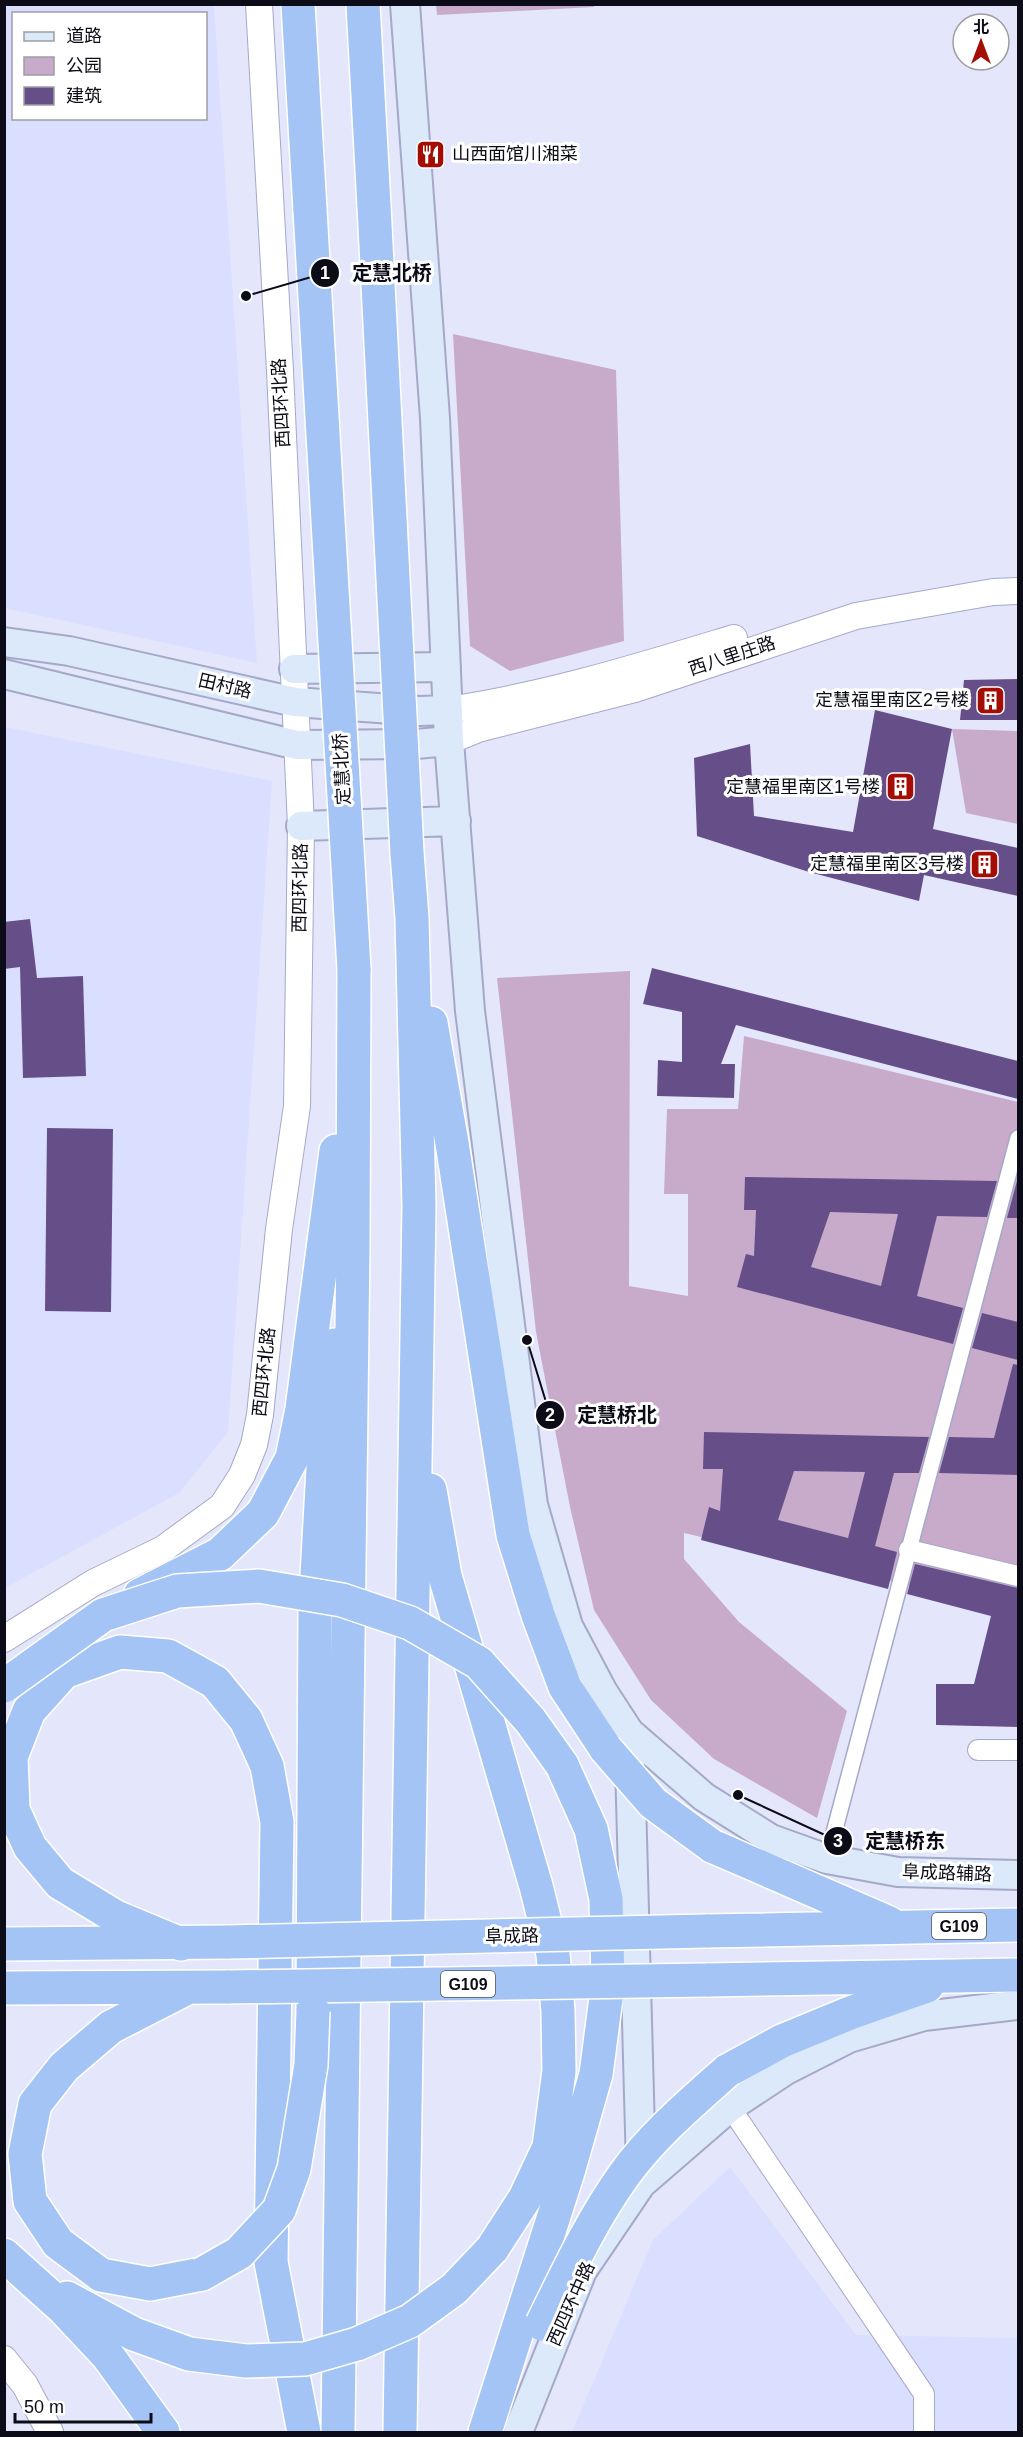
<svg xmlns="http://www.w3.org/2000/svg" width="1023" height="2437" font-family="Helvetica,'Noto Sans SC',sans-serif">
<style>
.built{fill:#dadfff;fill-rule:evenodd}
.green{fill:#c8aaca}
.building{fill:#664f89;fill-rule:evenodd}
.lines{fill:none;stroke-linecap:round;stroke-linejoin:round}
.pedestrian-casing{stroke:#a5a9c8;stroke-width:18}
.minor-casing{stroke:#a5a9c8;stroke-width:22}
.tertiary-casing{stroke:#a5a9c8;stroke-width:28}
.secondary-casing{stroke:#a5a9c8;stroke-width:32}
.trunk-casing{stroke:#fff;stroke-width:36}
.pedestrian{stroke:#fff;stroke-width:15}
.minor{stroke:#fff;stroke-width:20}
.tertiary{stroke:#fff;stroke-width:26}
.secondary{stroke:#dce9fb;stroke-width:28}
.trunk{stroke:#a3c4f4;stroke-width:33}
.trunk-bridge-casing{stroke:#fff;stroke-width:36;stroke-linecap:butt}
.trunk-bridge{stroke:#a3c4f4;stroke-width:33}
.labels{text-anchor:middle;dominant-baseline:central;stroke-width:6;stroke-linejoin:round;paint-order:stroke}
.shield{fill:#fff;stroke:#54555d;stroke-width:1.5}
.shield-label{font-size:16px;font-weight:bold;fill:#0b0c17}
.poi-label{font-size:18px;fill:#0b0c17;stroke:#fff;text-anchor:end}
.street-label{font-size:18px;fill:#0b0c17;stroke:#fff}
.leader{fill:none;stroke:#0b0c17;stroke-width:2}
.callout-dot{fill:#0b0c17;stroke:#fff;stroke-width:2}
.mark-label{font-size:18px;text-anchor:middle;font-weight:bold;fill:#fff}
.callout-label{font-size:20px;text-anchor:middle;font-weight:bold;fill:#0b0c17;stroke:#fff;stroke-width:6;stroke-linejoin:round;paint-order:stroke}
</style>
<rect width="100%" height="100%" fill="#e4e7fb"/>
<path class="built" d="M 5,4 L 214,5 L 257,663 L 5,608 ZM 14,14 L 206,14 L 206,118 L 14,118 Z
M 5,727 L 272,781 L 228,1432 L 179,1493 L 5,1588 Z
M 730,2167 L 856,2335 L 1018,2338 L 1018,2432 L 572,2432 L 653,2240 Z"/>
<path class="green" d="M 594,5 L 594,7 L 437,15 L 436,5 Z
M 453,334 L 616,370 L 624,641 L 510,671 L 470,646 Z
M 952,729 L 1018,731 L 1018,824 L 966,813 Z
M 630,971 L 629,1286 L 688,1296 L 688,1194 L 664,1194 L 667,1109 L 738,1109 L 744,1036 L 1018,1102 L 1018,1611 L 684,1533 L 684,1559 L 739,1622 L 847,1711 L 817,1818 L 714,1759 L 651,1700 L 594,1610 L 570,1507 L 536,1332 L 497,978 Z"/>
<path class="building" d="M 1018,679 L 1018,720 L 960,720 L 964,680 Z
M 875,710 L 952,729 L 933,829 L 1018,848 L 1018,896 L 924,875 L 919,901 L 809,872 L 697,836 L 694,758 L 750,744 L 754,816 L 853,832 Z
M 30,919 L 37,978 L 83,976 L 86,1076 L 23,1078 L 20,967 L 4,969 L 4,922 Z
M 652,968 L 1018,1061 L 1018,1099 L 736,1025 L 721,1064 L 735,1064 L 734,1098 L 657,1096 L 658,1060 L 682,1062 L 682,1012 L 643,1004 Z
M 47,1128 L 113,1129 L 111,1312 L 45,1311 Z
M 745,1177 L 997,1181 L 987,1217 L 937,1216 L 917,1296 L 963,1308 L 953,1344 L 737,1287 L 746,1254 L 754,1256 L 756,1210 L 744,1210 ZM 830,1212 L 898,1214 L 881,1286 L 811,1267 Z
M 1017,1181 L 1018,1181 L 1018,1218 L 1007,1218 Z
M 982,1313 L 1018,1322 L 1018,1360 L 972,1348 Z
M 1013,1364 L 1018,1365 L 1018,1475 L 939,1473 L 949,1437 L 994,1438 Z
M 704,1432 L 929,1437 L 919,1473 L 894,1473 L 875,1546 L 897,1552 L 888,1589 L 701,1540 L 709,1507 L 720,1511 L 723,1469 L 703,1469 ZM 794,1471 L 865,1472 L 848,1538 L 778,1520 Z
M 915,1564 L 1018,1588 L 1018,1727 L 936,1725 L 936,1684 L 974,1684 L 991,1616 L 907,1594 Z"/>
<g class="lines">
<defs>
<path id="pedestrian" d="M 827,1859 L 1018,1138"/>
<path id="minor" d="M 909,1550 L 1018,1576
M 978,1750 L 1018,1750
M 730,2107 L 924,2394 L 924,2432"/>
<path id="tertiary" d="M 448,710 C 545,696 641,666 734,638
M 449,741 L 478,729 L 635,689 L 856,616 L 993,592 L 1018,591
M 4,1639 L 93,1583 L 163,1549 L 222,1506 L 242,1475 L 254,1445 L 260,1415 L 279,1229 L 297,1106 L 301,826 L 280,371 L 259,4
M 4,2359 L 25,2385 L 50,2432"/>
<path id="secondary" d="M 405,4 L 435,418 L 449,741 L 470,1011 L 533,1505 L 568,1626 L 603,1692 L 629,1732 L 704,1797 L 771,1839 L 827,1859 L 898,1872 L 1018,1875
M 4,642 L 69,651 L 295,702 L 419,711 L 448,710
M 294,669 L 446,667
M 4,674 L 297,745 L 416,744 L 449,741
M 301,826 L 456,821
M 630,1764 L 641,2168
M 518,2432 L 582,2271 L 641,2184 L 730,2107 L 786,2070 L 849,2038 L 924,2016 L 1018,2005"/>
<path id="trunk" d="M 298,4 L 310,210
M 363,4 L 374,206
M 431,1023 L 452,1143 L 513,1535 L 538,1615 L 565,1687 L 606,1749
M 430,1490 L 445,1576 L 536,1886 L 553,1954 L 558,2011 L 559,2071 L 549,2147 L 525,2198 L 492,2249
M 140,1595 L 220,1554 L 263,1513 L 292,1458 L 302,1409 L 336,1151
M 712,1846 L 889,1923
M 706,1931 L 1018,1925
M 4,1944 L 229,1942
M 181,1944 L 116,1917 L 60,1883 L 30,1847 L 13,1810 L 11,1757 L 29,1711 L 64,1672 L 120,1652 L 168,1656 L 215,1682 L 246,1720 L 267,1766 L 277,1822 L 271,2262 L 304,2432
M 707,1980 L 1018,1975
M 4,1988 L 229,1987
M 187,1988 L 111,2027 L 64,2067 L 35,2104 L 25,2154 L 30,2201 L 58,2243 L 101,2275 L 150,2284 L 202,2274
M 313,2011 L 315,1611 L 328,1381 L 335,1345
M 727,2071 L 782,2041 L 850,2013 L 927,1986
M 4,2255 L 63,2308 L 108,2356 L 163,2432
M 67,2298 L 134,2334
M 338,2432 L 353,1246 L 354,969
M 400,2432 L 419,1206 L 412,918 L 407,853
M 485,2432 L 568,2172 L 596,2074 L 608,1983 L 606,1899 L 591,1829 L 562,1765"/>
</defs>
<use href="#pedestrian" class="pedestrian-casing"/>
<use href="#minor" class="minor-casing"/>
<use href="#tertiary" class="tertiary-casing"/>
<use href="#secondary" class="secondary-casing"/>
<use href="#trunk" class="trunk-casing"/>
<use href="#pedestrian" class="pedestrian"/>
<use href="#minor" class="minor"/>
<use href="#tertiary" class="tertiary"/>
<use href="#secondary" class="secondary"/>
<use href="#trunk" class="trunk"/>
<defs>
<path id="trunk-bridge" d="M 374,206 L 407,853
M 310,210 L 354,969
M 4,1686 L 103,1615 L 177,1591 L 259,1586 L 342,1600 L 410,1623 L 479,1663 L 530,1720 L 562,1765
M 606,1749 L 653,1803 L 712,1846
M 229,1942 L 706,1931
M 229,1987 L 707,1980
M 202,2274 L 239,2253 L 279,2210 L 294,2169 L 311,2065 L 313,2011
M 542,2324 C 567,2273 591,2221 624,2175 C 653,2135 691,2103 727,2071
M 134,2334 L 189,2354 L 246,2361 L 305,2359 L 357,2344 L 410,2321 L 454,2289 L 492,2249"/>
</defs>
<use href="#trunk-bridge" class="trunk-bridge-casing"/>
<use href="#trunk-bridge" class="trunk-bridge"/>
</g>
<defs>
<symbol id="restaurant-square" viewBox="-11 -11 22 22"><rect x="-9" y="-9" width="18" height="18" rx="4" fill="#a30d03" stroke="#fff"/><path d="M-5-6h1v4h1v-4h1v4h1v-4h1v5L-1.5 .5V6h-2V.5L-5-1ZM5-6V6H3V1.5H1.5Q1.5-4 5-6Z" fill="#fff"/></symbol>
<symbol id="building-square" viewBox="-11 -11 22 22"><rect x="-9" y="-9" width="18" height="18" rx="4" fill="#a30d03" stroke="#fff"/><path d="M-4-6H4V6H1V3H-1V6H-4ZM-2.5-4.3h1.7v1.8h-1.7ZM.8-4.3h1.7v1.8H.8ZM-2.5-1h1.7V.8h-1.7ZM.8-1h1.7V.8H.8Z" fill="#fff"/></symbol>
</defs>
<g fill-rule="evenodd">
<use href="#restaurant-square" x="414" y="138" width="33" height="33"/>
<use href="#building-square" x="974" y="684" width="33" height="33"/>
<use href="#building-square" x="884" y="770" width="33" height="33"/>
<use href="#building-square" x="968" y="848" width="33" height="33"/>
</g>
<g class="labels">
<g class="shield">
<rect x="932" y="1913" width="54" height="26" rx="4.5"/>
<rect x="441" y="1971" width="54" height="26" rx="4.5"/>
</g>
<g class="shield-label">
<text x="959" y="1926">G109</text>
<text x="468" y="1984">G109</text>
</g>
<g class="poi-label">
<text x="452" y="154" text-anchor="start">山西面馆川湘菜</text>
<text x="969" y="700">定慧福里南区2号楼</text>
<text x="880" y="787">定慧福里南区1号楼</text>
<text x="964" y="864">定慧福里南区3号楼</text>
</g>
<g class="street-label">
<text transform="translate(281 403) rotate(-93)">西四环北路</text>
<text transform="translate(732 656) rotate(-18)">西八里庄路</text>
<text transform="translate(225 686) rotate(13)">田村路</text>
<text transform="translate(342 769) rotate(-93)">定慧北桥</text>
<text transform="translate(300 888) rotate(-89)">西四环北路</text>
<text transform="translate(264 1372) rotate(-84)">西四环北路</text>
<text transform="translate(947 1873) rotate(2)">阜成路辅路</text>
<text transform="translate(512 1936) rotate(-1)">阜成路</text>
<text transform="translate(571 2304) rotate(-66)">西四环中路</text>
</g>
</g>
<path class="leader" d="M246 296L325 273M527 1340L550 1415M738 1795L838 1841"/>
<g class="callout-dot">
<circle cx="246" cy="296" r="6"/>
<circle cx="527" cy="1340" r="6"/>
<circle cx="738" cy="1795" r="6"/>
<circle cx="325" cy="273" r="15"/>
<circle cx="550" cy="1415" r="15"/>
<circle cx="838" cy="1841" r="15"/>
</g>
<g class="mark-label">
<text x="325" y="279">1</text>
<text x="550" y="1421">2</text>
<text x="838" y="1847">3</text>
</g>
<g class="callout-label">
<text x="392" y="280">定慧北桥</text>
<text x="617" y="1422">定慧桥北</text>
<text x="905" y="1848">定慧桥东</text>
</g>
<rect width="1023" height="2437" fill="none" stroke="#0b0c17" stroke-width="12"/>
<rect x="12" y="12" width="195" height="108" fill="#ffffff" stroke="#9d9ea2" stroke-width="1.5"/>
<rect x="24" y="32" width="30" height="9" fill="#dce9fb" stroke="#9d9ea2" stroke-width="1.5"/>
<text x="66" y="42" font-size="18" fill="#0b0c17">道路</text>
<rect x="24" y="57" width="30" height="18" fill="#c8aaca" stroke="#9d9ea2" stroke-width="1.5"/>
<text x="66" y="72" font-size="18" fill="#0b0c17">公园</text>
<rect x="24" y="87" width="30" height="18" fill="#664f89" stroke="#9d9ea2" stroke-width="1.5"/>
<text x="66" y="102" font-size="18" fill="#0b0c17">建筑</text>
<g transform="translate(981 42)"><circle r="28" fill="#ffffff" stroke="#9d9ea2" stroke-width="1.5"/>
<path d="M0-4.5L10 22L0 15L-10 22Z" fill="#a30d03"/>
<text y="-9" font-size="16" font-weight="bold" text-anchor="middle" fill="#0b0c17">北</text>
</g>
<path d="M15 2413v9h136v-9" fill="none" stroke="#0b0c17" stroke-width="3"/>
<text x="24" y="2413" font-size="18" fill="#0b0c17" stroke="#ffffff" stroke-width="4.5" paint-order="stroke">50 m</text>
</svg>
